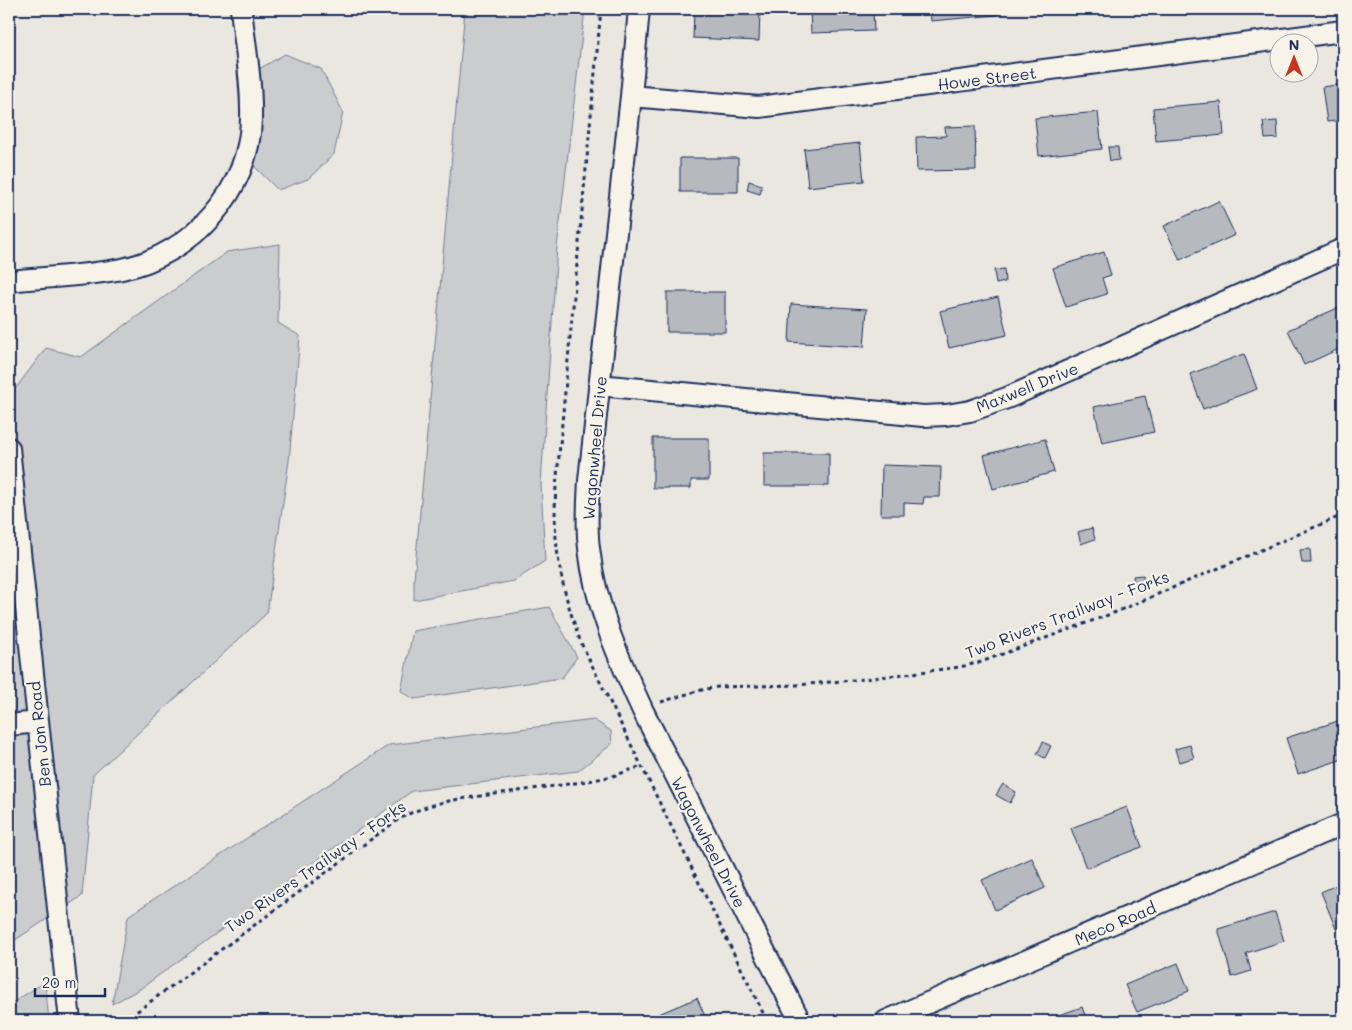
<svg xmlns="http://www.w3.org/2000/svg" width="1352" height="1030" font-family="Mali,sans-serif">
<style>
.green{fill:#cbcccd;stroke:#737e96}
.building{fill:#b6babf;stroke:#1b2f5e}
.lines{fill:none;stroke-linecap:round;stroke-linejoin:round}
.minor-casing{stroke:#1b2f5e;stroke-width:24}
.path{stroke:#1b2f5e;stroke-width:3;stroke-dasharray:4 4;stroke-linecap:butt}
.minor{stroke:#f7f3e8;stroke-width:20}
.labels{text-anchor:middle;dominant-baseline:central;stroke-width:4.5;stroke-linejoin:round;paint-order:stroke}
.street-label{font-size:16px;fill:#1b2f5e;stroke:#f7f3e8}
</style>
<rect width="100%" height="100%" fill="#eae7e0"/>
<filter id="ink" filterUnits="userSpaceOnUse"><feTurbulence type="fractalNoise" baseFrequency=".02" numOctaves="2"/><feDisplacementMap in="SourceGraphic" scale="10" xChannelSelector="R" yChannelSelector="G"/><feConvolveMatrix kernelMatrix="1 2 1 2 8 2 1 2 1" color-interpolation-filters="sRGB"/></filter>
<g filter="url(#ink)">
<path class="green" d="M 465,9 L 585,9 L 557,247 L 541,484 L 545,561 L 514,581 L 414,600 L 414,579 Z
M 285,54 L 321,69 L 343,112 L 334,154 L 308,179 L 278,190 L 253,165 L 259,69 Z
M 280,244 L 278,323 L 300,336 L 289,461 L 267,613 L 93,775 L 82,896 L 9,944 L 9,397 L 46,348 L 81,357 L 227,252 Z
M 549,607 L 577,657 L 562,678 L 414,699 L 401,691 L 413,631 Z
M 594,720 L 611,731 L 612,744 L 578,771 L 412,791 L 140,989 L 112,1004 L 128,916 L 389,745 Z
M 45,982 L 49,1021 L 9,1021 L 9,1005 Z"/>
<path class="building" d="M 694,9 L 760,9 L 759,41 L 693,38 Z
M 810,9 L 873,9 L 874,31 L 811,33 Z
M 930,9 L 997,9 L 997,15 L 931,21 Z
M 1343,84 L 1343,120 L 1327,122 L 1322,87 Z
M 1221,102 L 1224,135 L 1156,141 L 1153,108 Z
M 1098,112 L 1102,149 L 1039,156 L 1035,118 Z
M 1277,121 L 1278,138 L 1265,139 L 1263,122 Z
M 975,126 L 976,170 L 917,171 L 916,137 L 946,136 L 945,127 Z
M 860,143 L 864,181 L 808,187 L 804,149 Z
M 1108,147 L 1118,147 L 1119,160 L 1110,161 Z
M 680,158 L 738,158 L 738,192 L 680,192 Z
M 749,181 L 762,185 L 760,194 L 747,190 Z
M 1219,201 L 1235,235 L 1180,260 L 1164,226 Z
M 1104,252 L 1111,275 L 1102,278 L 1107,294 L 1066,307 L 1053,268 Z
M 1004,269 L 1005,282 L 996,284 L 994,270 Z
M 667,292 L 725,292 L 725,332 L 667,332 Z
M 998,297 L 1007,335 L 949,348 L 940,311 Z
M 791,304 L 867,309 L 864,347 L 789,342 Z
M 1340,307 L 1343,314 L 1343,335 L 1336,338 L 1341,348 L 1304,365 L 1288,330 Z
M 1244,354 L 1257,389 L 1203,409 L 1190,374 Z
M 1145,396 L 1154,432 L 1102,443 L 1094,407 Z
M 653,438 L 709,438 L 709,480 L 691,480 L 691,488 L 653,488 Z
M 1045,439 L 1054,472 L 993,489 L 984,455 Z
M 764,453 L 829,453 L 829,486 L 764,486 Z
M 882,465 L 941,467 L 940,497 L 924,497 L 923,504 L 904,503 L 904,515 L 881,515 Z
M 1092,528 L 1095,539 L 1081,544 L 1078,532 Z
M 1310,549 L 1311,563 L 1302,563 L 1300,550 Z
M 1143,575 L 1144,589 L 1135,590 L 1133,576 Z
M 1341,720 L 1343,728 L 1343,759 L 1298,774 L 1286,738 Z
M 1043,742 L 1051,746 L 1045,758 L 1037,754 Z
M 1190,745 L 1194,758 L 1179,762 L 1175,749 Z
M 1003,784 L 1016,792 L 1010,803 L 996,795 Z
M 1127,807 L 1142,847 L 1086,868 L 1071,828 Z
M 1032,858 L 1045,888 L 995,910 L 982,880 Z
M 1343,882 L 1343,926 L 1336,929 L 1321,892 Z
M 1275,912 L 1284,941 L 1246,953 L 1251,971 L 1232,977 L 1218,929 Z
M 1178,963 L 1189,991 L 1137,1012 L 1125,985 Z
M 697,998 L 707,1021 L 650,1021 L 649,1018 Z
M 1082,1007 L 1087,1021 L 1042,1021 Z"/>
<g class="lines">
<defs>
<path id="minor" d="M 639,9 L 631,96 L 589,480 C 588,502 586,525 589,548 C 595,606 619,659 643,711 L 800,1021
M 631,96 L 759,107 L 1343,31
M 9,281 C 46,277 85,276 122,269 C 192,255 250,190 251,119 C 252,82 245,45 241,9
M 599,385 L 923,416 L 946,415 L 970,411 L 1007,398 L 1343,249
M 9,448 L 70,1021
M 9,725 L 38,722
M 886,1021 L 1343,824"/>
</defs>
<use href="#minor" class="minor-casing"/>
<path class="path" d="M 601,9 L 556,487 C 552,545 561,588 581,643 L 767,1021
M 661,702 L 697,691 L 718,687 L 797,685 L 865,679 L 960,667 L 981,662 L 1116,612 L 1343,515
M 124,1021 L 396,821 C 430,800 463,799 502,793 C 533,789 563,785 594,780 L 613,776 L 642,766"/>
<use href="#minor" class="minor"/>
</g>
</g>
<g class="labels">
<g class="street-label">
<text transform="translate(987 78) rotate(-7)">Howe Street</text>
<text transform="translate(1027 387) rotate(-22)">Maxwell Drive</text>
<text transform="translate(594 448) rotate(-85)">Wagonwheel Drive</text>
<text transform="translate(1067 614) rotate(-21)">Two Rivers Trailway - Forks</text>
<text transform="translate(39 734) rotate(-96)">Ben Jon Road</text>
<text transform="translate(709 842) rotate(63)">Wagonwheel Drive</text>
<text transform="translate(315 866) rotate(-35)">Two Rivers Trailway - Forks</text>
<text transform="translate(1115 923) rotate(-23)">Meco Road</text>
</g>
</g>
<rect width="1352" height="1030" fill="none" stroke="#f7f3e8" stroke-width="30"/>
<rect x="15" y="15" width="1322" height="1000" fill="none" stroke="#1b2f5e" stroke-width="2" filter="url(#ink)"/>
<g transform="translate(1294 58)"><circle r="24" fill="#f7f3e8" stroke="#9fa5b1"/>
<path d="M0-4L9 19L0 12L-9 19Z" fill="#c8321e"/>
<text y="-8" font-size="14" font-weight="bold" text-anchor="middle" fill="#1b2f5e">N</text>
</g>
<path d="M35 988v8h70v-8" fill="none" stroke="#1b2f5e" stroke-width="2.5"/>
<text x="42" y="988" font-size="15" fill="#1b2f5e" stroke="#f7f3e8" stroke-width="4" paint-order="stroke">20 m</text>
</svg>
